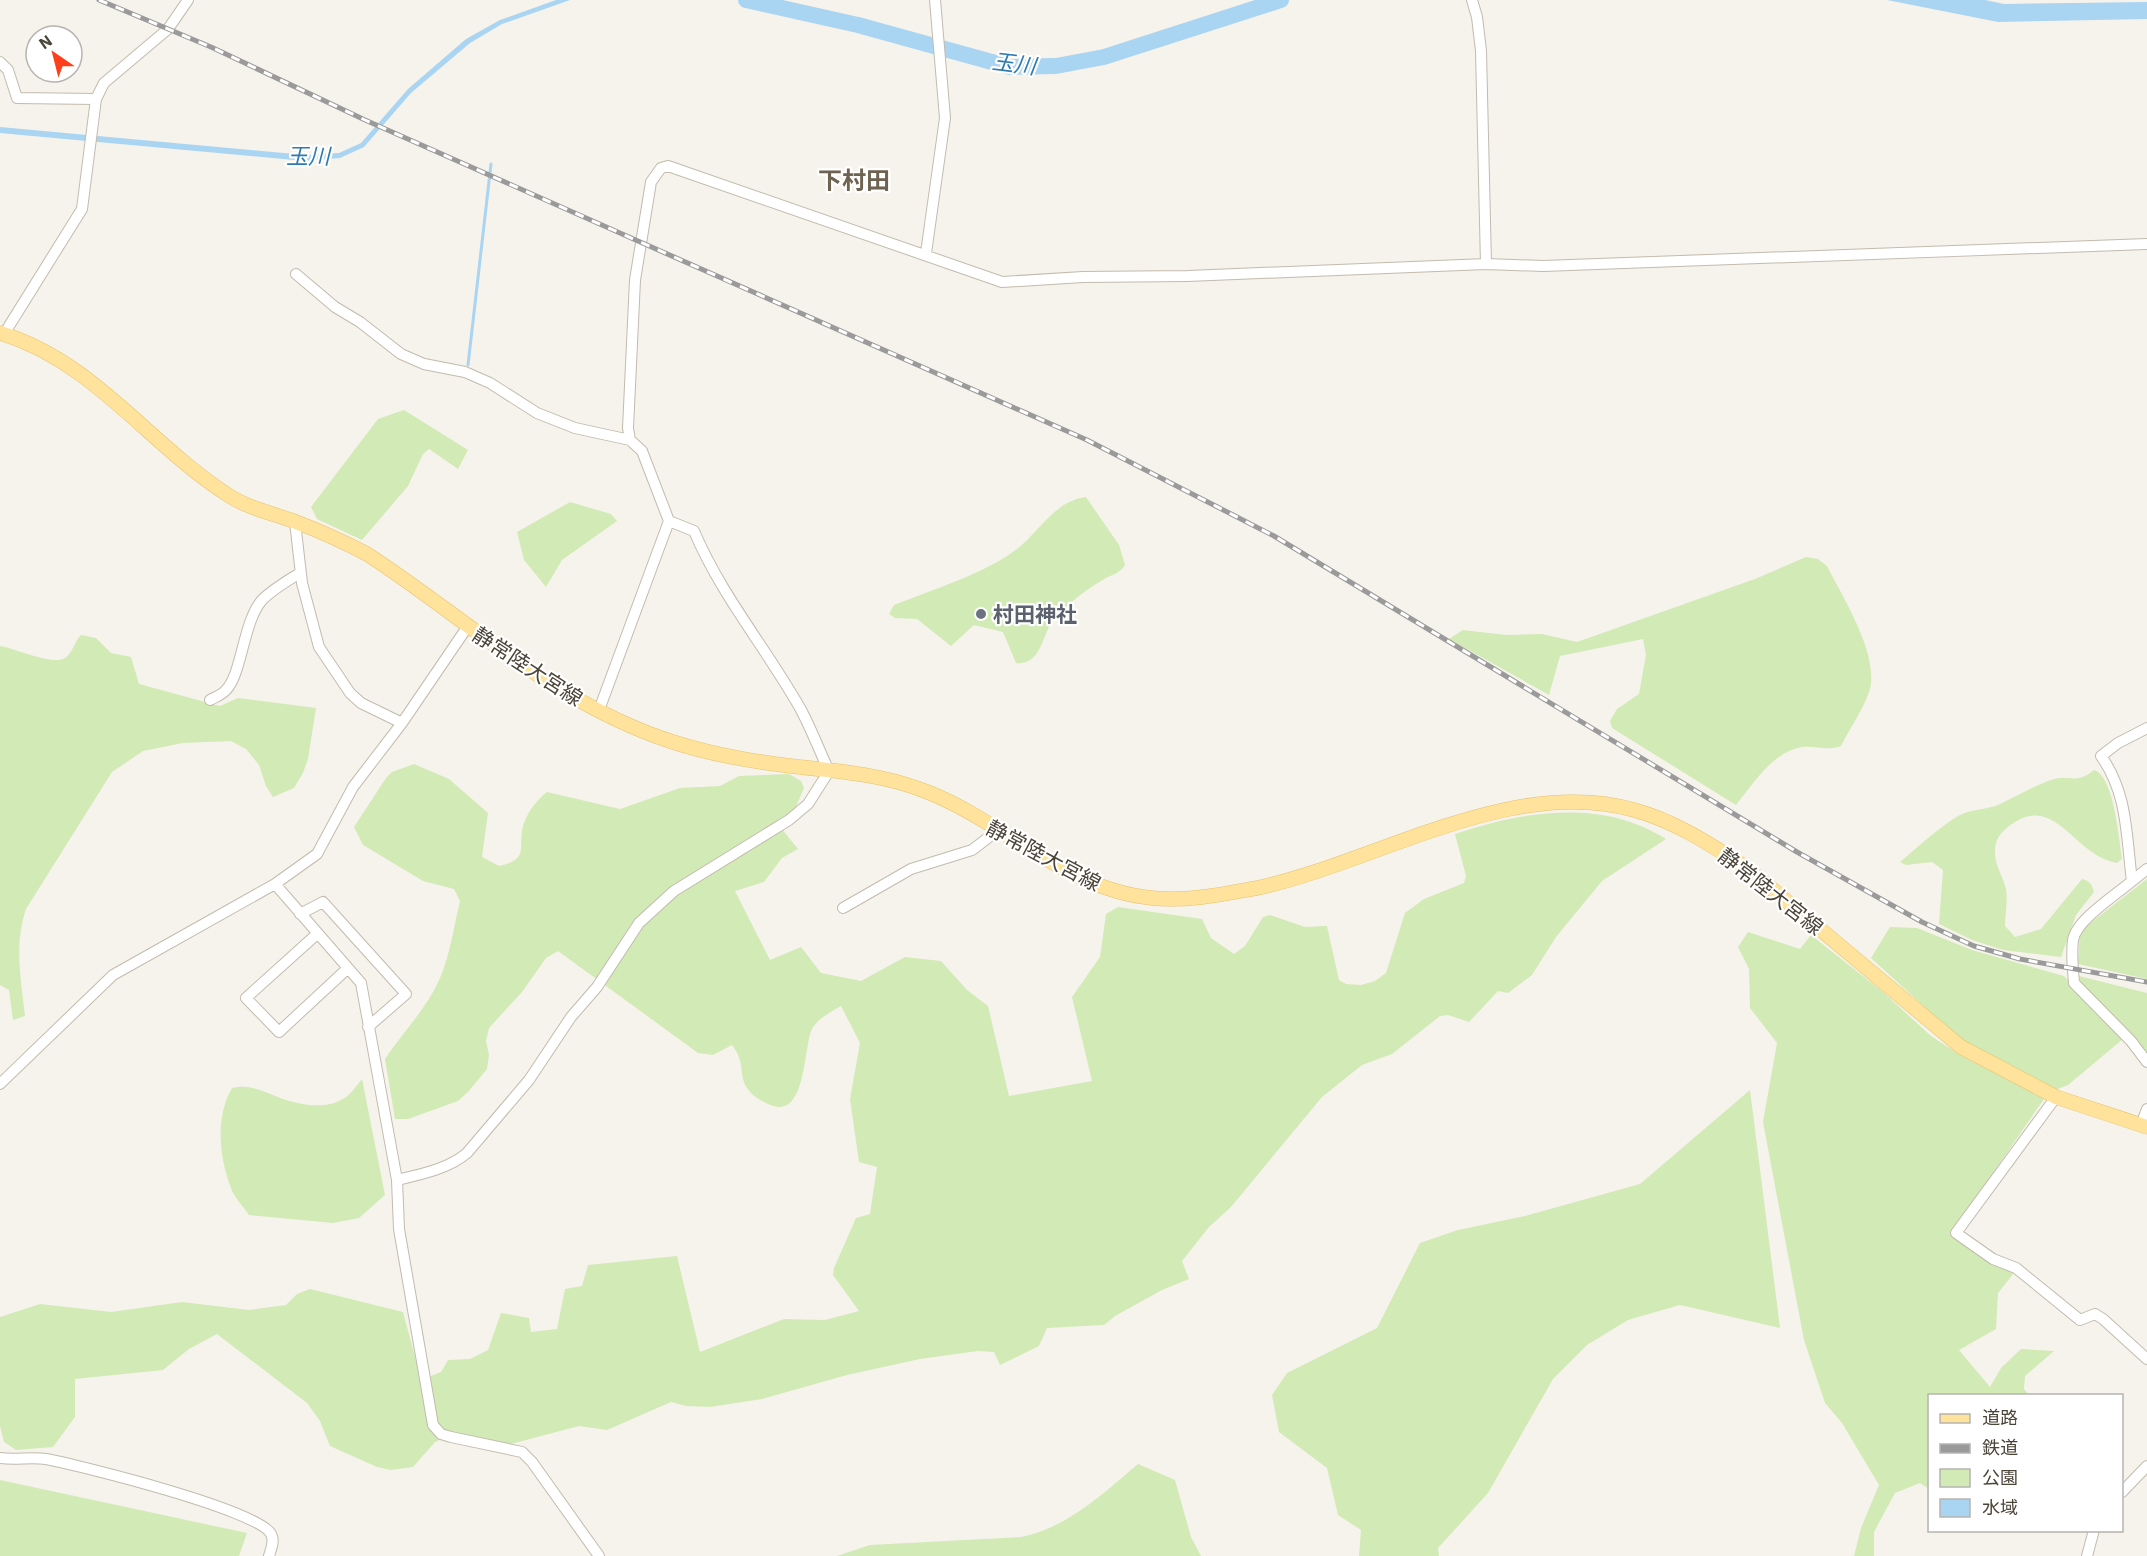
<svg xmlns="http://www.w3.org/2000/svg" width="2147" height="1556" font-family="'IBM Plex Sans','Noto Sans JP',sans-serif">
<style>
.green{fill:#d2eab5}
.water{fill:#a9d4f2}
.lines{fill:none;stroke-linecap:round;stroke-linejoin:round}
.stream{stroke:#a9d4f2;stroke-width:3}
.river{stroke:#a9d4f2;stroke-width:16}
.minor-casing{stroke:#c2bbae;stroke-width:12}
.major-casing{stroke:#e6c16a;stroke-width:15}
.minor{stroke:#fff;stroke-width:10}
.major{stroke:#ffe39c;stroke-width:14}
.rail-casing{stroke:#9a9a9a;stroke-width:5}
.rail{stroke:#fff;stroke-width:3;stroke-dasharray:9;stroke-linecap:butt}
.worship-dot{fill:#6b7280;stroke:#fff;stroke-width:2}
.labels{text-anchor:middle;dominant-baseline:central;stroke-width:4.5;stroke-linejoin:round;paint-order:stroke}
.worship-label{font-size:21px;font-weight:bold;fill:#5b616d;stroke:#fff;text-anchor:start}
.street-label{font-size:21px;fill:#4b4439;stroke:#fff}
.water-label{font-size:22px;font-style:italic;fill:#2e7ab2;stroke:#fff}
.quarter-label{font-size:24px;font-weight:bold;fill:#6e6250;stroke:#fff}
</style>
<rect width="100%" height="100%" fill="#f6f3ec"/>
<path class="green" d="M 404,410 L 468,450 L 458,469 L 429,449 L 423,454 L 408,486 L 362,540 L 317,519 L 311,507 L 378,419 Z
M 1086,497 L 1119,545 L 1125,565 C 1120,573 1114,574 1106,578 C 1088,588 1070,602 1055,618 C 1042,631 1043,666 1016,663 L 1003,632 L 974,625 L 951,646 L 917,619 L 895,618 L 889,614 L 894,605 C 933,589 994,571 1024,543 C 1043,525 1059,500 1086,497 Z
M 570,502 L 611,514 L 617,521 L 562,560 L 546,587 L 524,560 L 517,532 Z
M 1806,557 L 1818,559 L 1827,566 C 1843,598 1881,657 1869,692 C 1863,710 1850,728 1841,746 C 1828,751 1816,746 1803,747 C 1773,751 1754,783 1736,805 L 1612,728 L 1610,721 L 1617,709 L 1639,694 L 1646,655 L 1643,639 L 1560,656 L 1549,695 L 1449,639 L 1463,630 L 1506,635 L 1542,634 L 1577,642 L 1755,579 Z
M 81,635 L 96,638 L 111,653 L 131,657 L 139,684 L 220,706 L 238,698 L 316,708 L 308,759 L 303,773 L 294,788 L 273,797 L 266,786 L 259,765 L 246,749 L 231,741 L 183,743 L 143,751 L 112,772 L 26,909 C 14,945 21,979 25,1016 L 13,1020 L 9,990 L 0,985 L 0,646 C 15,648 52,666 65,658 C 72,654 75,641 81,635 Z
M 414,764 L 449,779 L 488,813 L 482,857 L 499,866 C 532,859 516,846 524,823 C 529,810 537,800 547,792 L 620,809 L 680,788 L 720,786 L 739,776 L 789,774 L 801,781 L 804,788 L 795,809 L 777,823 L 798,849 L 782,858 L 764,882 L 735,891 L 770,960 L 801,947 L 821,973 L 861,981 L 905,957 L 941,961 L 967,990 L 988,1006 L 1009,1096 L 1092,1081 L 1072,997 L 1100,957 L 1106,914 L 1118,907 L 1202,919 L 1211,938 L 1234,954 L 1245,946 L 1263,917 L 1270,915 L 1305,927 L 1327,926 L 1339,980 L 1346,984 L 1361,985 L 1375,981 L 1386,973 L 1405,913 L 1424,899 L 1464,883 L 1466,876 L 1455,834 C 1524,811 1602,798 1666,839 L 1602,881 L 1556,937 L 1532,975 L 1508,993 L 1498,991 L 1469,1022 L 1448,1015 L 1440,1016 L 1392,1054 L 1362,1065 L 1322,1097 L 1231,1207 L 1209,1227 L 1182,1261 L 1189,1279 L 1162,1290 L 1115,1316 L 1104,1325 L 1047,1328 L 1039,1346 L 1000,1365 L 994,1352 L 978,1351 L 920,1359 L 847,1375 L 762,1399 L 710,1407 L 686,1406 L 671,1402 L 607,1430 L 579,1426 L 499,1447 L 442,1439 L 435,1442 L 413,1467 L 391,1470 L 377,1467 L 330,1446 L 320,1421 L 307,1403 L 217,1334 L 189,1349 L 163,1370 L 75,1379 L 75,1417 L 53,1447 L 16,1450 L 4,1442 L 0,1426 L 0,1317 L 40,1304 L 111,1312 L 182,1302 L 249,1310 L 286,1305 L 297,1294 L 310,1289 L 403,1312 L 418,1368 L 428,1377 L 441,1372 L 448,1360 L 470,1359 L 488,1350 L 501,1313 L 529,1318 L 531,1332 L 557,1329 L 565,1289 L 582,1286 L 588,1265 L 677,1256 L 700,1352 L 784,1319 L 825,1320 L 859,1311 L 833,1275 L 834,1268 L 856,1218 L 870,1214 L 877,1167 L 859,1162 L 850,1099 L 860,1043 L 841,1006 C 831,1012 818,1018 812,1029 C 803,1047 807,1123 768,1104 C 760,1100 752,1096 747,1088 C 738,1074 746,1063 732,1045 L 713,1055 L 698,1053 L 558,951 L 546,958 L 522,992 L 489,1028 L 486,1041 L 489,1055 L 487,1069 L 468,1092 L 458,1101 L 408,1119 L 395,1119 L 385,1059 C 403,1032 427,1008 440,978 C 450,955 454,926 460,901 L 454,889 L 423,881 L 363,845 L 354,827 L 386,778 L 392,772 Z
M 2094,770 C 2114,776 2119,839 2122,859 L 2117,863 C 2074,856 2056,793 2012,824 C 2003,830 1995,838 1995,850 C 1994,864 2003,876 2006,889 C 2008,901 2005,915 2005,926 L 2015,937 L 2041,929 L 2082,879 C 2090,881 2092,884 2094,892 L 2076,915 L 2061,957 L 2003,950 L 1972,940 L 1939,924 L 1943,870 L 1932,862 L 1906,865 L 1900,862 C 1919,846 1937,829 1958,816 C 1970,809 1986,810 1998,805 C 2015,797 2030,788 2048,781 C 2070,773 2074,786 2094,770 Z
M 2147,879 L 2147,979 L 2078,964 L 2080,931 Z
M 1890,927 L 1917,928 L 1972,950 L 2064,976 L 2123,1039 L 2068,1085 L 2055,1090 L 1962,1041 L 1871,958 Z
M 1748,932 L 1800,949 L 1811,935 L 1883,992 L 1931,1036 L 1960,1055 L 2044,1099 L 1952,1232 L 1989,1262 L 2014,1273 L 1998,1293 L 1996,1329 L 1959,1350 L 1990,1387 L 2001,1368 L 2021,1349 L 2054,1351 L 2025,1376 L 2024,1389 L 2029,1395 L 1930,1396 L 1929,1489 L 1920,1483 L 1895,1493 L 1874,1532 L 1874,1556 L 1854,1556 L 1861,1528 L 1879,1485 L 1842,1423 L 1825,1403 L 1804,1340 L 1763,1122 L 1777,1043 L 1750,1008 L 1749,969 L 1738,947 Z
M 2075,975 L 2147,993 L 2147,1056 L 2144,1054 Z
M 362,1079 L 385,1195 L 359,1218 L 333,1223 L 249,1215 C 243,1206 234,1197 231,1188 C 219,1157 215,1117 232,1088 C 248,1084 259,1090 273,1095 C 294,1104 326,1112 346,1097 C 352,1093 357,1085 362,1079 Z
M 1750,1090 L 1780,1328 L 1680,1305 L 1628,1320 L 1587,1345 L 1553,1379 L 1488,1493 L 1438,1548 L 1439,1556 L 1359,1556 L 1361,1530 L 1338,1515 L 1327,1468 L 1279,1432 L 1272,1395 L 1287,1373 L 1377,1328 L 1420,1243 L 1458,1230 L 1525,1216 L 1640,1184 Z
M 1138,1464 L 1175,1480 L 1191,1537 L 1201,1556 L 837,1556 L 870,1545 L 1021,1537 C 1067,1528 1104,1493 1138,1464 Z
M 0,1480 L 247,1533 L 239,1556 L 0,1556 Z"/>
<path class="water" d="M 556,0 L 570,0 L 502,24 L 470,43 L 411,93 L 364,147 L 340,158 L 305,161 L 0,133 L 0,127 L 305,155 L 339,153 L 361,143 L 408,89 L 466,39 L 500,20 Z
M 1887,0 L 1985,0 L 2004,4 L 2147,2 L 2147,19 L 1998,22 Z"/>
<g class="lines">
<path class="stream" d="M 468,365 L 491,164"/>
<path class="river" d="M 746,0 L 858,25 L 1010,67 L 1056,66 L 1104,57 L 1281,0"/>
<defs>
<path id="minor" d="M 1472,0 L 1477,17 L 1481,51 L 1486,264
M 0,62 L 8,70 L 17,98 L 96,99
M 926,253 L 945,118 L 935,0
M 296,274 L 335,307 L 360,322 L 401,354 L 424,364 L 465,372 L 490,383 L 537,413 L 575,428 L 630,440 L 642,451 L 669,521 L 599,710
M 4,334 L 82,209 L 96,99 L 104,83 L 168,29 L 188,0
M 630,440 L 628,428 L 635,280 L 651,182 L 661,168 L 668,166 L 1002,282 L 1083,277 L 1188,276 L 1486,264 L 1543,266 L 2147,244
M 295,522 L 302,583 L 319,647 L 350,693 L 361,703 L 402,723
M 210,700 C 215,697 222,695 226,690 C 242,674 243,622 262,600 C 273,589 287,581 300,573
M 2147,728 L 2118,743 L 2101,756 C 2128,794 2126,835 2132,881 C 2116,895 2076,920 2073,940 C 2071,954 2073,969 2074,983 L 2131,1041 L 2147,1062
M 2132,881 L 2147,869
M 275,884 L 361,983 L 397,1180 L 399,1229 L 433,1425 L 441,1434 L 451,1437 L 522,1452 L 532,1462 L 599,1556
M 843,908 L 911,869 L 972,850 L 997,831
M 300,914 L 323,902 L 406,994 L 368,1027
M 317,934 L 246,998 L 279,1032 L 347,969
M 0,1084 L 113,975 L 275,884 L 317,854 L 353,787 L 402,723 L 468,626
M 2056,1097 L 1956,1233 L 1993,1259 L 2016,1268 L 2080,1320 L 2095,1314 L 2103,1319 L 2147,1359
M 2141,1125 L 2147,1109
M 397,1180 C 422,1174 448,1169 467,1153 L 529,1080 L 571,1017 L 597,987 L 639,923 L 674,891 L 789,820 L 808,804 L 829,771 C 819,750 811,728 800,708 C 766,648 721,595 694,531 L 669,521
M 0,1458 C 15,1460 31,1457 46,1459 C 78,1465 259,1510 271,1534 C 275,1541 271,1549 269,1556
M 2122,1492 L 2147,1466
M 2087,1556 L 2094,1530"/>
<path id="major" d="M 0,333 C 93,361 147,442 225,493 C 246,508 272,513 296,522 C 320,531 344,542 367,554 C 467,619 556,705 673,742 C 722,758 776,765 828,770 C 863,774 896,779 930,793 C 1006,824 1067,890 1152,898 C 1186,902 1223,894 1257,888 C 1375,863 1512,775 1634,810 C 1675,821 1711,845 1747,868 L 1961,1047 L 2056,1097 L 2147,1127"/>
</defs>
<use href="#minor" class="minor-casing"/>
<use href="#major" class="major-casing"/>
<use href="#minor" class="minor"/>
<use href="#major" class="major"/>
<defs>
<path id="rail" d="M 99,0 L 211,47 L 365,120 L 1087,440 L 1274,536 L 1797,852 L 1922,922 L 1974,946 L 2020,959 L 2147,982"/>
</defs>
<use href="#rail" class="rail-casing"/>
<use href="#rail" class="rail"/>
</g>
<circle class="worship-dot" cx="981" cy="614" r="6"/>
<g class="labels">
<g class="worship-label">
<text x="993" y="614">村田神社</text>
</g>
<g class="street-label">
<text transform="translate(528 666) rotate(33)">静常陸大宮線</text>
<text transform="translate(1044 855) rotate(28)">静常陸大宮線</text>
<text transform="translate(1771 891) rotate(38)">静常陸大宮線</text>
</g>
<g class="water-label">
<text transform="translate(1014 63) rotate(7)">玉川</text>
<text x="308" y="155">玉川</text>
</g>
<g class="quarter-label">
<text x="854" y="180">下村田</text>
</g>
</g>
<rect x="1928" y="1394" width="195" height="138" fill="#ffffff" stroke="#b7b4b0" stroke-width="1.5"/>
<rect x="1940" y="1414" width="30" height="9" fill="#ffe39c" stroke="#b7b4b0" stroke-width="1.5"/>
<text x="1982" y="1424" font-size="18" fill="#4b4439">道路</text>
<rect x="1940" y="1444" width="30" height="9" fill="#9a9a9a" stroke="#b7b4b0" stroke-width="1.5"/>
<text x="1982" y="1454" font-size="18" fill="#4b4439">鉄道</text>
<rect x="1940" y="1469" width="30" height="18" fill="#d2eab5" stroke="#b7b4b0" stroke-width="1.5"/>
<text x="1982" y="1484" font-size="18" fill="#4b4439">公園</text>
<rect x="1940" y="1499" width="30" height="18" fill="#a9d4f2" stroke="#b7b4b0" stroke-width="1.5"/>
<text x="1982" y="1514" font-size="18" fill="#4b4439">水域</text>
<g transform="translate(54 54) rotate(325)"><circle r="28" fill="#ffffff" stroke="#b7b4b0" stroke-width="1.5"/>
<path d="M0-4.5L10 22L0 15L-10 22Z" fill="#fc3f1d"/>
<text y="-9" font-size="16" font-weight="bold" text-anchor="middle" fill="#4b4439">N</text>
</g>
</svg>
